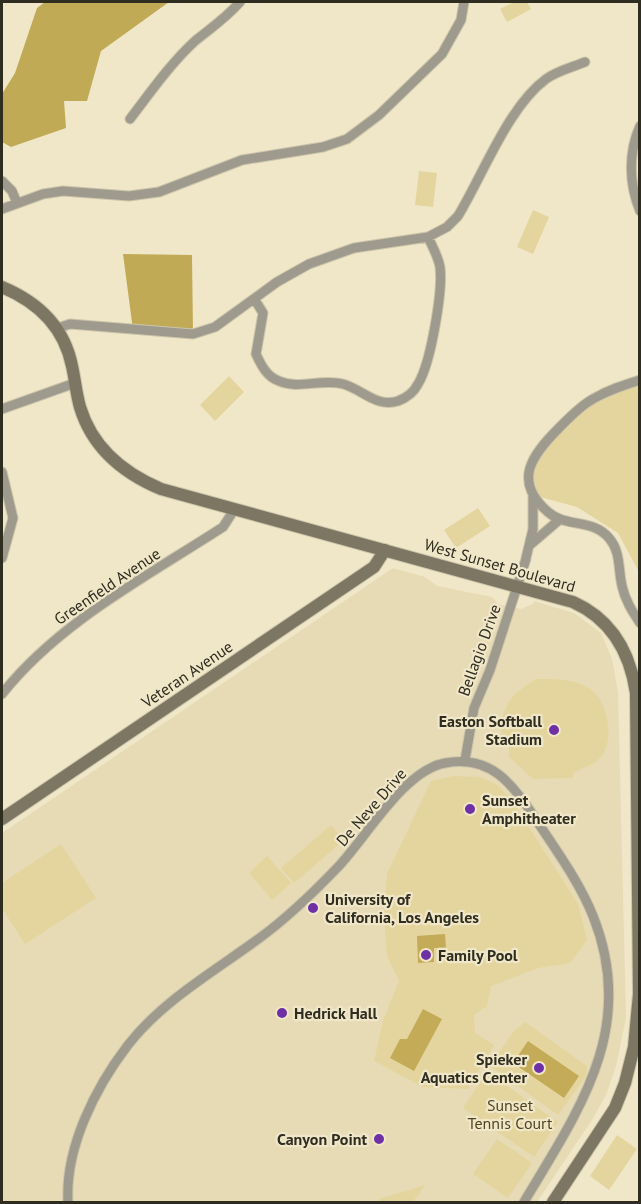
<svg xmlns="http://www.w3.org/2000/svg" width="641" height="1204" font-family="'PT Sans',sans-serif">
<style>
.built{fill:#e6dbb4}
.green{fill:#e4d59e}
.forest{fill:#c1aa55}
.water{fill:#c3ab57}
.lines{fill:none;stroke-linecap:round;stroke-linejoin:round}
.street-casing{stroke:#cdc5aa;stroke-width:11}
.secondary-casing{stroke:#cdc5aa;stroke-width:14}
.street{stroke:#9e9b8e;stroke-width:9}
.secondary{stroke:#7c7663;stroke-width:12}
.poi-dot{fill:#6e30a5;stroke:#f0e7c8;stroke-width:2}
.labels{text-anchor:middle;dominant-baseline:central;stroke-width:4.5;stroke-linejoin:round;paint-order:stroke}
.street-label{font-size:16px;fill:#2f2c20;stroke:#f0e7c8}
.poi-label{font-size:16px;font-weight:bold;fill:#2f2c20;stroke:#f0e7c8;text-anchor:start}
.park-label{font-size:16px;fill:#504521;stroke:#f0e7c8}
</style>
<rect width="100%" height="100%" fill="#f0e7c8"/>
<path class="built" d="M 393,568 L 425,577 L 437,586 L 492,597 L 498,604 L 521,609 L 533,604 L 534,601 L 574,613 L 601,633 L 612,659 L 618,692 L 626,1018 L 616,1066 L 606,1095 L 592,1120 L 537,1202 L 2,1202 L 2,833 Z"/>
<path class="green" d="M 514,2 L 527,2 L 531,9 L 507,22 L 500,9 Z
M 419,171 L 437,173 L 433,207 L 415,205 Z
M 533,210 L 549,217 L 533,254 L 517,247 Z
M 229,376 L 244,392 L 215,421 L 200,405 Z
M 639,380 L 639,572 L 618,533 L 577,507 L 533,495 L 529,470 L 574,413 Z
M 478,508 L 490,526 L 456,548 L 444,530 Z
M 536,679 C 554,679 574,678 590,689 C 609,701 616,745 598,760 C 591,766 580,769 573,773 L 573,778 L 533,779 L 509,757 L 509,736 L 501,736 C 500,707 511,694 536,679 Z
M 454,776 L 479,777 L 496,784 L 511,799 L 578,904 L 587,940 L 570,963 L 538,968 L 491,986 L 487,1006 L 474,1015 L 475,1033 L 494,1045 L 468,1089 L 423,1087 L 374,1061 L 383,1021 L 399,981 L 387,956 L 384,917 L 387,874 L 431,781 Z
M 331,825 L 344,840 L 294,883 L 281,868 Z
M 61,844 L 96,898 L 25,944 L 2,908 L 2,883 Z
M 267,856 L 291,883 L 272,900 L 249,873 Z
M 525,1022 L 587,1066 L 586,1076 L 558,1115 L 490,1066 L 514,1031 Z
M 487,1072 L 558,1122 L 534,1157 L 463,1108 Z
M 617,1135 L 637,1149 L 609,1190 L 590,1176 Z
M 497,1139 L 532,1163 L 508,1198 L 473,1174 Z
M 425,1185 L 413,1202 L 381,1202 L 379,1199 Z"/>
<path class="forest" d="M 45,2 L 169,2 L 101,51 L 87,101 L 64,101 L 66,128 L 11,147 L 2,142 L 2,94 L 15,73 L 37,8 Z
M 123,254 L 192,255 L 193,334 L 133,330 Z"/>
<path class="water" d="M 445,934 L 446,948 L 434,948 L 434,962 L 418,963 L 417,936 Z
M 423,1009 L 442,1019 L 414,1071 L 390,1058 L 400,1039 L 407,1039 Z
M 528,1041 L 579,1076 L 564,1098 L 513,1063 Z"/>
<g class="lines">
<defs>
<path id="street" d="M 130,119 C 150,93 170,64 195,41 C 211,28 226,18 240,2
M 640,126 C 628,153 629,184 640,211
M 2,181 L 12,191 L 17,203
M 2,209 L 43,194 L 63,191 L 129,196 L 159,192 L 242,160 L 323,147 L 347,139 L 379,115 L 442,54 L 461,20 L 464,2
M 255,300 L 263,313 L 256,354 C 261,365 267,377 279,381 C 299,390 321,378 343,384 C 362,389 376,408 398,401 C 406,398 414,392 418,384 C 431,363 443,290 440,267 C 438,256 432,246 428,237
M 58,328 L 70,324 L 193,334 L 215,327 L 277,282 L 309,264 L 354,248 L 428,237 L 447,227 L 458,216 C 483,175 508,107 546,79 C 557,71 573,67 585,62
M 640,380 C 624,385 608,390 593,399 C 580,406 569,418 559,428 C 532,455 512,481 548,512 C 566,528 592,518 609,538 C 621,552 618,569 622,586 C 625,600 632,611 640,623
M 2,409 L 75,383
M 2,472 L 13,518 L 2,558
M 531,544 L 559,520
M 526,558 L 533,529 L 533,495
M 2,694 C 59,622 146,577 223,527 L 234,510
M 465,760 L 474,708 L 490,670 L 526,559
M 68,1202 C 65,1148 95,1088 128,1045 C 163,1000 215,971 261,937 C 288,917 313,893 337,868 C 366,838 404,770 445,763 C 490,754 513,784 535,818 C 555,849 579,881 593,916 C 638,1028 579,1110 524,1202"/>
<path id="secondary" d="M 2,287 C 38,302 64,326 72,366 C 75,379 76,393 80,407 C 92,447 123,473 161,489 L 573,602 C 611,619 630,652 636,693 L 639,994 L 634,1047 L 625,1083 L 615,1108 L 553,1202
M 2,819 L 374,567 L 385,550"/>
</defs>
<use href="#street" class="street-casing"/>
<use href="#secondary" class="secondary-casing"/>
<use href="#street" class="street"/>
<use href="#secondary" class="secondary"/>
</g>
<g class="poi-dot">
<circle cx="554" cy="730" r="6"/>
<circle cx="470" cy="809" r="6"/>
<circle cx="313" cy="908" r="6"/>
<circle cx="426" cy="955" r="6"/>
<circle cx="282" cy="1013" r="6"/>
<circle cx="539" cy="1068" r="6"/>
<circle cx="379" cy="1139" r="6"/>
</g>
<g class="labels">
<g class="street-label">
<text transform="translate(500 565) rotate(16)">West Sunset Boulevard</text>
<text transform="translate(107 586) rotate(-34)">Greenfield Avenue</text>
<text transform="translate(479 650) rotate(-70)">Bellagio Drive</text>
<text transform="translate(187 674) rotate(-34)">Veteran Avenue</text>
<text transform="translate(371 807) rotate(-49)">De Neve Drive</text>
</g>
<g class="poi-label">
<text x="542" y="721" text-anchor="end">Easton Softball<tspan x="542" dy="18">Stadium</tspan></text>
<text x="482" y="800">Sunset<tspan x="482" dy="18">Amphitheater</tspan></text>
<text x="325" y="899">University of<tspan x="325" dy="18">California, Los Angeles</tspan></text>
<text x="438" y="955">Family Pool</text>
<text x="294" y="1013">Hedrick Hall</text>
<text x="527" y="1059" text-anchor="end">Spieker<tspan x="527" dy="18">Aquatics Center</tspan></text>
<text x="367" y="1139" text-anchor="end">Canyon Point</text>
</g>
<g class="park-label">
<text x="510" y="1105">Sunset<tspan x="510" dy="18">Tennis Court</tspan></text>
</g>
</g>
<rect width="641" height="1204" fill="none" stroke="#2f2c20" stroke-width="6"/>
</svg>
